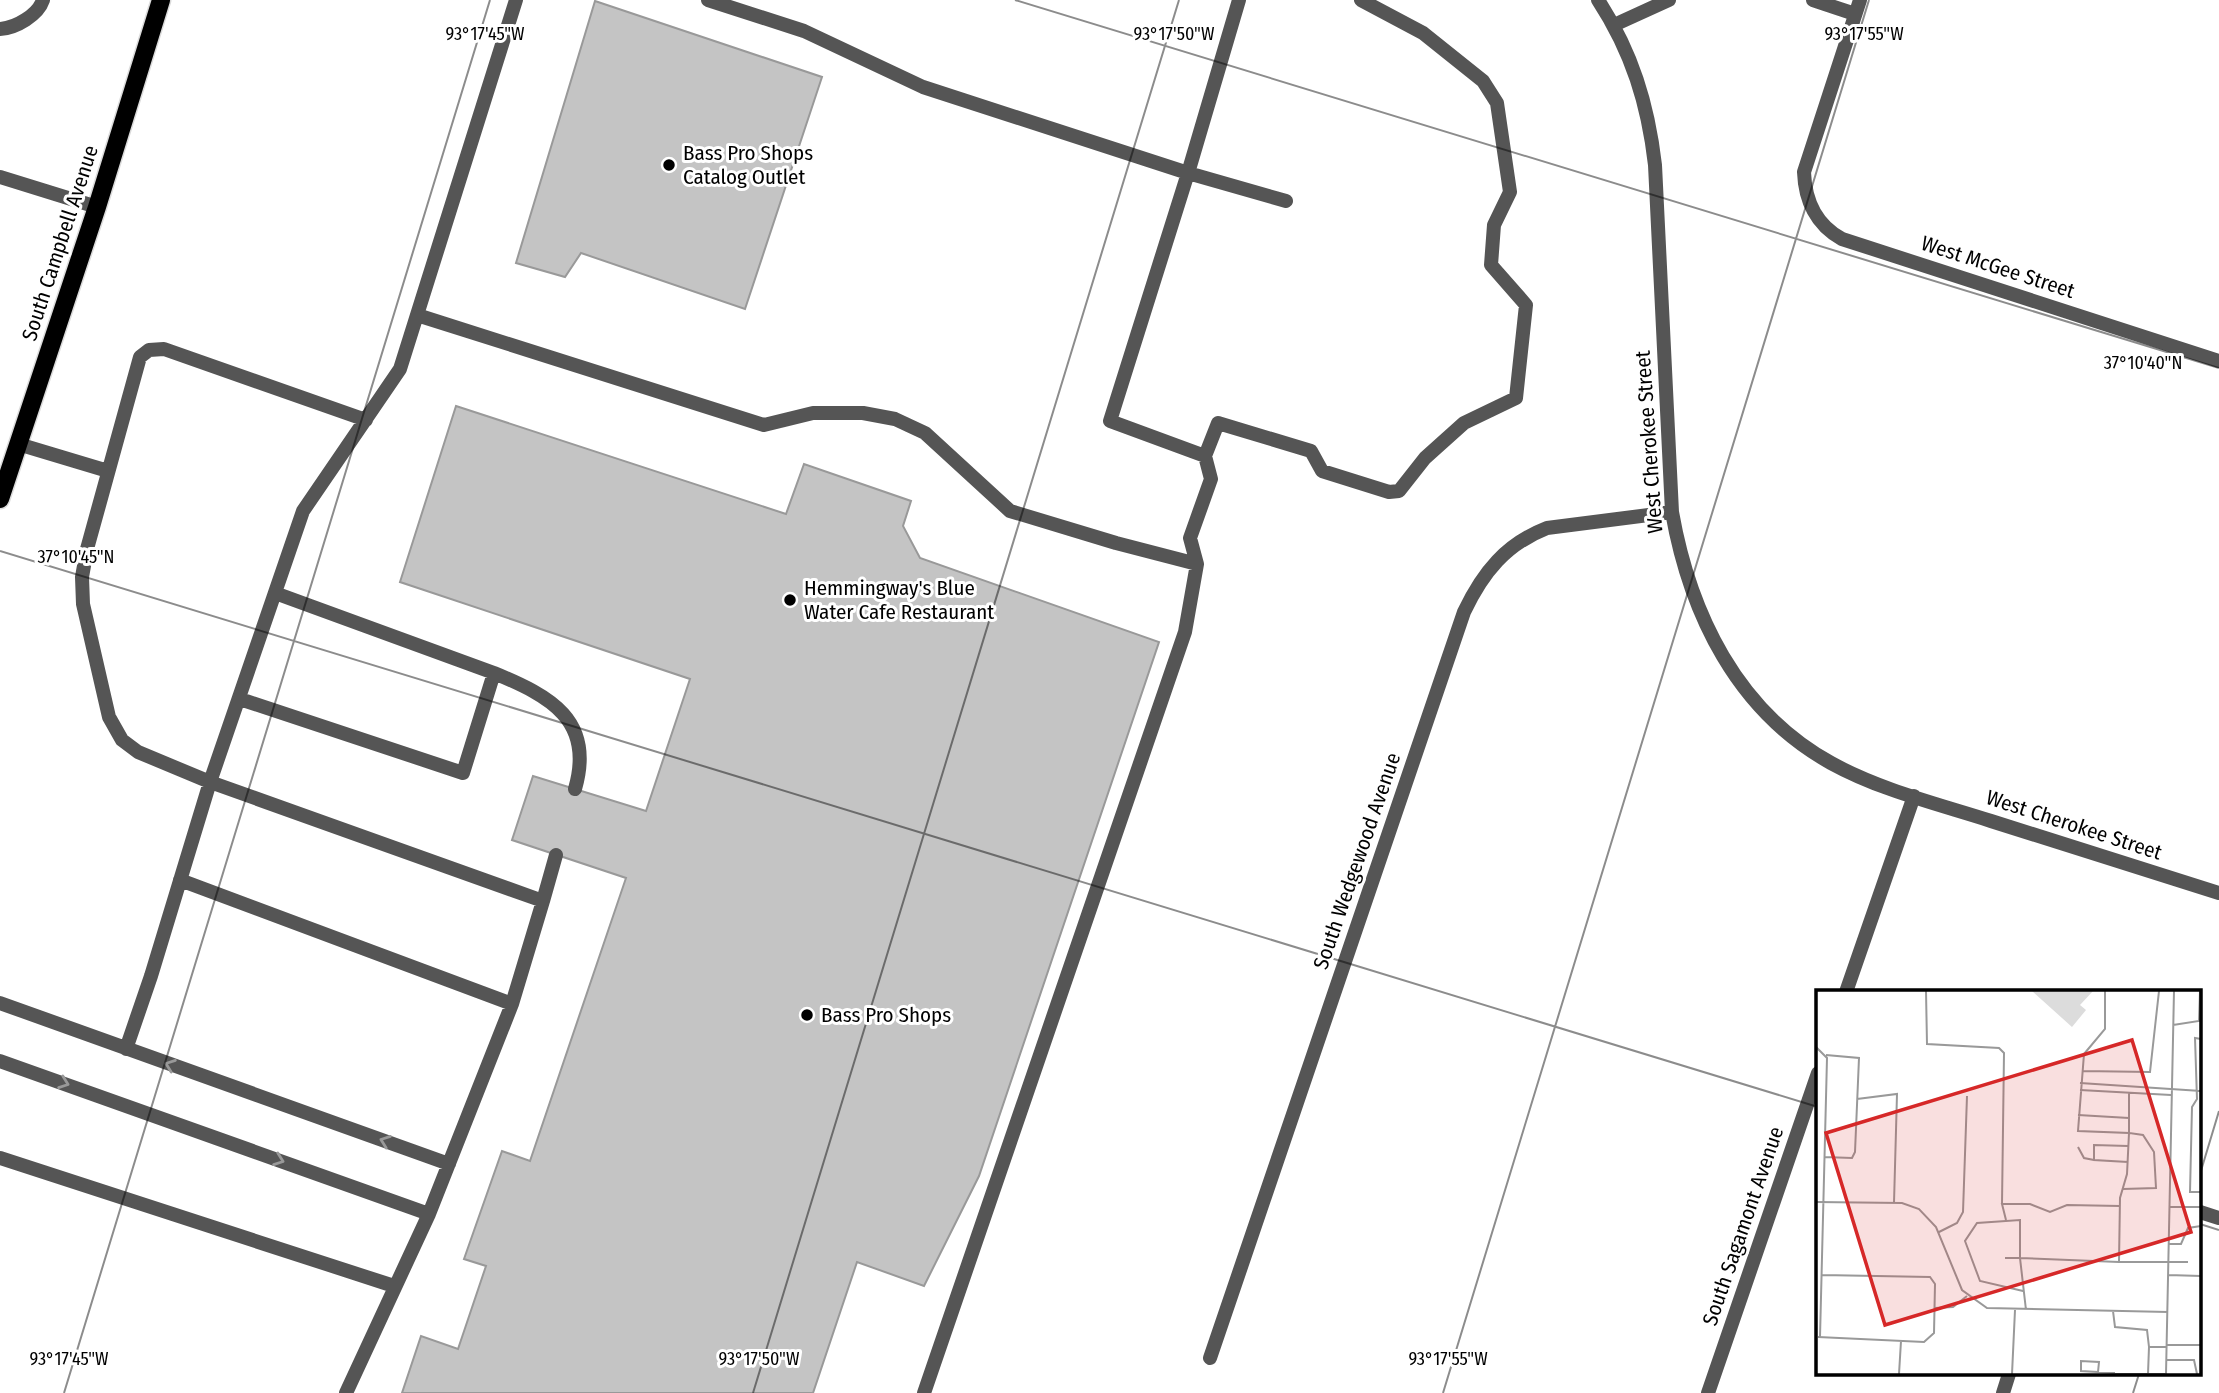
<svg xmlns="http://www.w3.org/2000/svg" width="2219" height="1393" font-family="'Fira Sans Condensed',sans-serif">
<style>
.building{fill:#c4c4c4;stroke:#999;stroke-width:2}
.lines{fill:none;stroke-linecap:round;stroke-linejoin:round}
.primary-casing{stroke:#dbdbdb;stroke-width:21}
.lane{stroke:#555;stroke-width:14}
.street{stroke:#555;stroke-width:14}
.primary{stroke:#000;stroke-width:18}
.oneway{stroke:#999}
.ticks{fill:none;stroke:#000;stroke-width:2;stroke-opacity:0.45}
.poi-dot{fill:#000;stroke:#fff;stroke-width:2.5}
.labels{text-anchor:middle;dominant-baseline:central;stroke-width:6;stroke-linejoin:round;paint-order:stroke}
.poi-label{font-size:21px;fill:#000;stroke:#fff;text-anchor:start}
.street-label{font-size:21px;fill:#000;stroke:#fff}
.inset-road{fill:none;stroke:#999;stroke-width:2}
.view{fill:#d62828;fill-opacity:0.15;stroke:#d62828;stroke-width:3.5}
.inset-edge{fill:none;stroke:#000;stroke-width:3.5}
.ticks-label{font-size:18px;text-anchor:middle;fill:#000;stroke:#fff;stroke-width:6;stroke-linejoin:round;paint-order:stroke}
</style>
<rect width="100%" height="100%" fill="#fff"/>
<path class="building" d="M 595,1 L 822,77 L 745,309 L 581,253 L 565,277 L 516,263 Z
M 456,406 L 786,514 L 804,464 L 911,501 L 903,526 L 920,558 L 1159,642 L 979,1176 L 924,1286 L 857,1262 L 813,1393 L 402,1393 L 421,1336 L 458,1349 L 486,1266 L 464,1259 L 502,1151 L 530,1161 L 626,878 L 512,840 L 533,776 L 646,811 L 690,679 L 400,582 Z"/>
<g class="lines">
<defs>
<path id="primary" d="M 0,499 L 97,207 L 161,0"/>
</defs>
<use href="#primary" class="primary-casing"/>
<path class="lane" d="M 708,0 L 804,31 L 923,87 L 1188,173 L 1239,0
M 0,29 C 16,28 38,15 43,0
M 417,315 L 764,425 L 813,413 L 863,413 L 895,419 L 925,433 L 1010,511 L 1116,543 L 1197,564 L 1190,538 L 1211,479 L 1205,456 L 1218,423 L 1311,451 L 1322,471 L 1389,492 L 1399,491 L 1425,458 L 1464,423 L 1516,398 L 1526,305 L 1491,265 L 1494,225 L 1510,192 L 1497,103 L 1483,81 L 1423,33 L 1361,0
M 18,444 L 108,471
M 1205,456 L 1110,421 L 1188,173 L 1286,201
M 494,673 C 550,696 595,720 575,789
M 240,699 L 463,773 L 494,673 L 275,593
M 180,880 L 512,1004
M 543,901 L 556,855
M 0,1003 L 449,1164
M 126,1049 L 151,976 L 210,782 L 138,752 L 122,740 L 109,717 L 83,604 L 82,577 L 87,549 L 140,357 L 149,350 L 164,349 L 366,420
M 0,1061 L 429,1214
M 0,1158 L 394,1286
M 2200,1212 L 2219,1218
M 346,1393 L 429,1214 L 512,1004 L 543,901 L 210,782 L 303,511 L 400,369 L 516,0
M 924,1393 L 1185,632 L 1197,564
M 2003,1393 L 2009,1374"/>
<path class="street" d="M 1598,0 C 1632,52 1648,104 1655,165 L 1672,512 C 1690,614 1737,711 1831,763 C 1880,790 1938,804 1991,821 C 2067,845 2143,869 2219,893
M 1813,0 L 1855,14
M 1860,0 L 1804,172 C 1805,200 1816,225 1842,239 L 2219,361
M 1614,25 L 1669,0
M 0,177 L 97,207
M 1846,992 L 1914,796
M 1210,1358 L 1464,612 C 1483,572 1506,544 1547,528 L 1672,512
M 1708,1393 L 1818,1073"/>
<use href="#primary" class="primary"/>
</g>
<defs><path id="oneway-chevron" d="M-2-3.5L2.5 0L-2 3.5" fill="none" stroke-width="1.6" stroke-linecap="round" stroke-linejoin="round" transform="scale(1.75)"/></defs>
<g class="oneway">
<use href="#oneway-chevron" transform="translate(170 1065) rotate(-160)"/>
<use href="#oneway-chevron" transform="translate(64 1083) rotate(20)"/>
<use href="#oneway-chevron" transform="translate(385 1141) rotate(-160)"/>
<use href="#oneway-chevron" transform="translate(279 1160) rotate(20)"/>
</g>
<path class="ticks" d="M 1015,0 L 2219,368M 0,551 L 1818,1107M 2200,1174 L 2219,1111M 2200,1224 L 2219,1230M 64,1393 L 490,0M 753,1393 L 1179,0M 1443,1393 L 1869,0M 2133,1393 L 2139,1374"/>
<g class="poi-dot">
<circle cx="669" cy="165" r="7"/>
<circle cx="790" cy="600" r="7"/>
<circle cx="807" cy="1015" r="7"/>
</g>
<g class="labels">
<g class="poi-label">
<text x="683" y="153">Bass Pro Shops<tspan x="683" dy="24">Catalog Outlet</tspan></text>
<text x="804" y="588">Hemmingway's Blue<tspan x="804" dy="24">Water Cafe Restaurant</tspan></text>
<text x="821" y="1015">Bass Pro Shops</text>
</g>
<g class="street-label">
<text transform="translate(60 243) rotate(-72)">South Campbell Avenue</text>
<text transform="translate(1998 267) rotate(18)">West McGee Street</text>
<text transform="translate(1649 442) rotate(-94)">West Cherokee Street</text>
<text transform="translate(2074 825) rotate(18)">West Cherokee Street</text>
<text transform="translate(1357 861) rotate(-71)">South Wedgewood Avenue</text>
<text transform="translate(1743 1226) rotate(-71)">South Sagamont Avenue</text>
</g>
</g>
<g transform="translate(1816 990)">
<rect width="385" height="385" fill="#fff"/>
<path d="M 216,1 L 277,1 L 264,15 L 270,20 L 256,37 Z" fill="#dcdcdc"/>
<path class="inset-road" d="M 110,1 L 111,54 L 183,58 L 188,63 L 186,214M 289,1 L 289,39 L 268,64 L 262,141 L 313,143 L 311,184 L 304,208 L 303,272 L 372,272M 357,35 L 383,31 L 384,1M 385,49 L 379,48 L 381,109 L 376,117 L 374,202 L 385,202M 0,57 L 11,68 L 4,347M 266,81 L 334,82 L 343,1M 264,93 L 385,101M 264,100 L 355,105M 41,109 L 81,104 L 78,213M 262,125 L 313,128M 262,157 L 268,168 L 278,170M 8,167 L 36,168 L 39,162 L 43,68 L 10,65M 312,172 L 278,170 L 278,155 L 312,156M 307,199 L 340,198 L 338,162 L 327,145 L 313,143 L 313,103M 0,212 L 86,213 L 103,219 L 120,237 L 146,300 L 171,318 L 352,322M 353,217 L 385,217M 190,230 L 186,214 L 214,214 L 234,222 L 251,215 L 304,216M 123,242 L 141,233 L 147,222 L 151,106M 352,254 L 365,254 L 372,238 L 385,236M 189,268 L 204,268 L 204,230 L 161,233 L 149,251 L 164,291 L 207,301M 352,285 L 385,286M 119,318 L 137,317 L 151,306M 210,320 L 204,268 L 303,272M 297,321 L 299,337 L 331,340 L 333,357M 2,347 L 108,352 L 118,343 L 119,294 L 114,287 L 6,285M 351,355 L 385,355M 350,370 L 378,370 L 381,384M 282,382 L 283,372 L 265,371 L 265,381 L 299,383M 83,384 L 85,351M 196,384 L 199,320M 299,384 L 350,384M 332,384 L 333,357 L 351,357M 350,384 L 358,1"/>
<path class="view" d="M 316,50 L 375,242 L 69,335 L 10,143 Z"/>
<rect width="385" height="385" class="inset-edge"/>
</g>
<g class="ticks-label">
<text x="485" y="40">93°17'45"W</text>
<text x="1174" y="40">93°17'50"W</text>
<text x="1864" y="40">93°17'55"W</text>
<text x="2143" y="369">37°10'40"N</text>
<text x="76" y="563">37°10'45"N</text>
<text x="69" y="1365">93°17'45"W</text>
<text x="759" y="1365">93°17'50"W</text>
<text x="1448" y="1365">93°17'55"W</text>
</g>
</svg>
